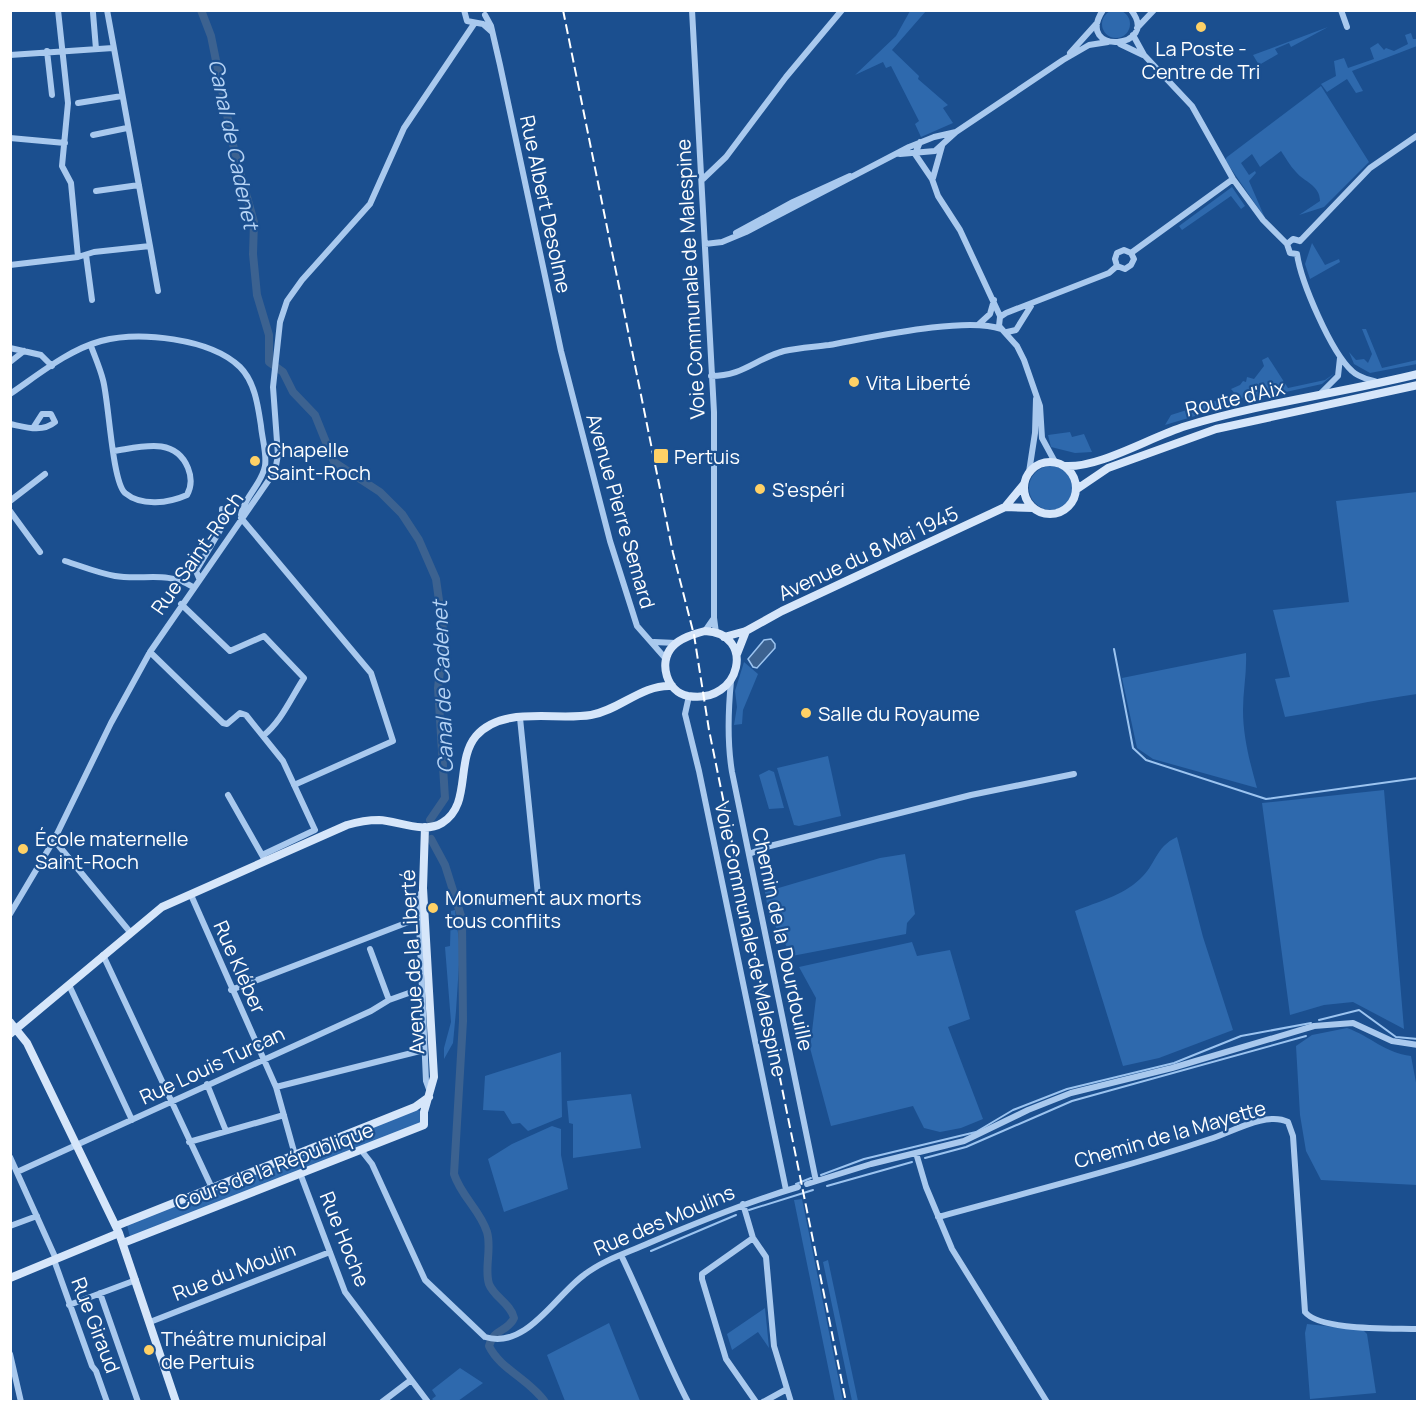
<svg xmlns="http://www.w3.org/2000/svg" width="1428" height="1412" font-family="Manrope,sans-serif">
<style>
.green{fill:#2e69ad}
.water{fill:#3c6290;stroke:#9cc4f0;stroke-width:1.5}
.lines{fill:none;stroke-linecap:round;stroke-linejoin:round}
.stream{stroke:#9cc4f0;stroke-width:2}
.canal{stroke:#3c6290;stroke-width:8}
.street{stroke:#a9c9ee;stroke-width:6}
.secondary{stroke:#d6e6fa;stroke-width:8}
.rail{stroke:#fff;stroke-width:2;stroke-dasharray:10 4.5;stroke-linecap:butt}
.poi-dot{fill:#ffd166;stroke:#1b4f8f;stroke-width:2}
.labels{text-anchor:middle;dominant-baseline:central;stroke-width:4.5;stroke-linejoin:round;paint-order:stroke}
.poi-label{font-size:20px;fill:#fff;stroke:#1b4f8f;text-anchor:start}
.street-label{font-size:20px;fill:#fff;stroke:#1b4f8f}
.water-label{font-size:21px;font-style:italic;fill:#b5d3f5;stroke:#1b4f8f}
</style>
<rect width="100%" height="100%" fill="#1b4f8f"/>
<path class="green" d="M1102 24a14 14 0 1 1 28 0a14 14 0 1 1-28 0Z
M 910,11 L 926,11 L 892,50 L 919,76 L 918,79 L 948,105 L 943,108 L 953,123 L 921,137 L 915,124 L 919,121 L 891,66 L 886,68 L 883,62 L 855,75 L 896,36 Z
M 1328,27 L 1291,47 L 1289,43 L 1275,49 L 1278,54 L 1259,65 L 1253,55 Z
M 1411,33 L 1413,39 L 1417,39 L 1417,46 L 1352,71 L 1363,91 L 1356,93 L 1347,79 L 1327,92 L 1321,84 L 1336,76 L 1334,61 L 1344,58 L 1348,68 L 1374,59 L 1370,48 L 1378,43 L 1384,50 L 1386,48 L 1394,51 L 1408,44 L 1405,35 Z
M 1321,86 L 1369,162 L 1324,207 L 1299,215 L 1320,201 C 1320,185 1304,182 1296,172 C 1290,166 1286,158 1281,151 L 1260,167 L 1252,154 L 1241,163 L 1249,175 L 1255,171 L 1256,173 L 1249,181 L 1265,218 L 1225,160 L 1227,157 Z
M 1232,187 L 1245,206 L 1241,209 L 1231,196 L 1182,230 L 1179,226 Z
M 1312,243 L 1325,265 L 1339,259 L 1340,262 L 1310,279 L 1305,264 Z
M 1362,329 L 1366,329 L 1382,368 L 1417,360 L 1417,364 L 1370,373 L 1354,364 L 1349,352 L 1356,360 L 1364,359 L 1368,363 L 1372,354 Z
M 1268,357 L 1288,388 L 1325,380 L 1335,373 L 1322,384 L 1250,400 L 1238,397 L 1231,389 L 1240,385 L 1243,381 L 1246,382 L 1247,377 L 1254,379 L 1264,366 L 1262,360 Z
M 1232,399 L 1235,404 L 1165,425 L 1171,415 L 1215,401 Z
M 1070,432 L 1072,437 L 1084,434 L 1092,452 L 1075,453 L 1051,447 L 1048,435 Z
M1029 488a22 22 0 1 1 44 0a22 22 0 1 1-44 0Z
M 1417,492 L 1417,694 C 1373,700 1330,710 1285,717 L 1275,679 L 1290,677 L 1273,610 L 1349,602 L 1336,501 Z
M 1246,653 C 1247,672 1243,691 1243,710 C 1243,737 1250,763 1257,788 L 1153,759 L 1137,748 L 1122,678 Z
M 744,662 L 758,674 L 743,710 L 742,724 L 734,725 L 737,707 L 735,691 Z
M 828,756 L 841,816 L 799,826 L 794,825 L 777,768 Z
M 769,770 L 774,772 L 784,808 L 769,809 L 759,775 Z
M 1384,790 L 1404,1029 L 1353,1002 L 1324,1005 L 1290,1015 L 1262,803 Z
M 1177,837 L 1203,937 L 1233,1030 L 1159,1058 L 1123,1066 L 1075,911 C 1097,902 1122,896 1140,879 C 1156,865 1155,847 1177,837 Z
M 905,854 L 915,914 L 907,923 L 906,934 L 792,956 L 769,915 L 765,892 L 880,858 Z
M 455,910 L 460,949 L 456,1011 L 453,1043 L 444,1059 L 444,1048 L 451,1022 L 445,947 L 450,946 L 451,911 Z
M 912,942 L 917,956 L 950,950 L 970,1019 L 948,1027 L 983,1119 L 961,1128 L 940,1132 L 924,1128 L 913,1106 L 831,1126 L 810,1048 L 816,998 L 799,967 Z
M 1347,1028 C 1370,1036 1385,1053 1411,1056 L 1417,1088 L 1417,1185 L 1321,1180 L 1306,1151 L 1300,1115 L 1296,1046 L 1312,1035 Z
M 561,1052 L 562,1117 L 528,1131 L 520,1123 L 512,1124 L 504,1111 L 483,1110 L 485,1076 Z
M 631,1094 L 641,1148 L 573,1158 L 573,1124 L 569,1123 L 567,1101 Z
M 416,1109 L 420,1111 L 422,1123 L 130,1237 L 127,1225 Z
M 552,1126 L 561,1129 L 561,1155 L 568,1189 L 504,1212 L 488,1159 L 512,1144 Z
M 802,1199 L 843,1401 L 835,1401 L 794,1200 Z
M 828,1260 L 858,1401 L 852,1401 L 823,1262 Z
M 765,1308 L 769,1348 L 758,1332 L 732,1350 L 727,1334 Z
M 609,1323 L 640,1401 L 565,1401 L 547,1355 Z
M 1307,1324 L 1363,1330 L 1367,1334 L 1376,1393 L 1310,1399 L 1305,1333 Z
M 460,1368 L 483,1383 L 458,1401 L 434,1401 L 432,1399 L 436,1396 L 432,1390 Z"/>
<path class="water" d="M 771,639 L 775,644 L 775,648 L 757,668 L 753,667 L 748,659 L 764,640 Z"/>
<g class="lines">
<path class="stream" d="M 1114,649 L 1133,748 L 1146,760 L 1266,799 L 1418,778
M 1319,1020 L 1359,1010 L 1396,1037 L 1418,1039
M 925,1158 L 966,1147 L 1072,1101 L 1306,1036
M 821,1175 L 864,1159 L 976,1132 L 1013,1110 L 1067,1089 L 1174,1063 L 1241,1036 L 1311,1023
M 796,1184 L 811,1178
M 827,1186 L 912,1162
M 749,1210 L 813,1190
M 651,1251 L 736,1215"/>
<path class="canal" d="M 201,10 L 211,36 L 235,154 L 254,222 L 253,254 L 257,295 L 269,335 L 269,362 L 283,372 L 293,392 L 315,415 L 334,462 L 380,492 L 402,514 L 419,540 L 436,579 L 444,636 L 438,688 L 445,798 L 430,820
M 431,839 L 445,865 L 462,919 L 463,1021 L 454,1174 C 461,1196 480,1210 487,1232 C 492,1249 484,1268 489,1284 C 494,1297 511,1304 514,1318 C 508,1332 494,1328 489,1346 C 500,1369 530,1380 545,1402"/>
<path class="street" d="M 58,10 L 68,103 L 62,166 L 71,183 L 78,257 L 94,252 L 150,246 L 158,291
M 107,10 L 150,246
M 464,10 L 467,21 L 483,24 L 492,32
M 692,10 L 714,412 L 714,618
M 1103,10 C 1073,56 1162,49 1131,10
M 1341,10 L 1347,27
M 93,13 L 96,49
M 485,15 L 491,26 L 500,65 L 561,351 L 610,541 L 637,626 L 666,659
M 1137,28 L 1154,10
M 1133,35 L 1144,55 L 1192,106 L 1233,179 L 1263,220 L 1287,244
M 1120,44 L 1143,55
M 47,51 L 52,95
M 1070,53 L 1097,23
M 10,55 L 113,48
M 78,103 L 122,96
M 93,135 L 127,128
M 10,138 L 65,143
M 920,142 L 915,154 L 932,179 L 938,196 L 960,230 L 1000,316
M 900,154 L 935,151 L 956,132 L 1063,60 L 1089,45 L 1108,42
M 933,178 L 942,146
M 703,179 L 726,157 L 786,77 L 842,10
M 96,191 L 139,185
M 736,233 L 793,202 L 850,176
M 1300,241 L 1370,168 L 1418,135
M 705,244 L 722,242 L 746,232 L 909,147 L 934,137 L 956,132
M 1131,253 L 1233,179
M 1297,254 C 1301,282 1331,352 1352,371 C 1359,378 1368,379 1377,382
M 1297,254 L 1290,253 L 1287,244 L 1293,239 L 1300,241
M 86,255 L 92,300
M 10,265 L 78,257
M 1117,266 L 1115,259 L 1117,253 L 1124,250 L 1131,253
M 1117,266 L 1125,269 L 1131,265 L 1134,259 L 1131,253
M 978,325 L 990,314 L 994,300
M 1007,332 L 1016,330 L 1031,306
M 91,346 C 95,357 100,368 103,380 C 109,402 112,481 125,493 C 142,507 169,503 187,495 C 192,486 192,478 188,468 C 175,436 141,447 114,451
M 10,348 L 41,355 L 52,366
M 10,362 L 24,351
M 711,376 C 743,376 755,359 784,351 C 798,348 814,347 829,345 C 869,338 966,316 1001,329
M 1321,393 L 1338,376 L 1340,358
M 10,394 C 38,375 68,350 101,341 C 139,331 210,338 240,367 C 255,382 258,406 261,426 C 262,438 267,454 265,466 C 262,484 244,497 241,515
M 10,424 C 25,427 42,433 55,422 L 51,414 L 42,414 L 33,428
M 1055,462 L 1042,438 L 1040,406 L 1024,360 L 1017,346 L 999,326 L 1000,317 L 1006,313 L 1109,273 L 1117,266
M 1029,472 L 1035,433 L 1036,399
M 10,501 L 45,474
M 10,511 L 40,552
M 241,518 L 371,673 L 393,741 L 294,785
M 65,561 C 81,566 98,573 115,576 C 143,581 166,570 193,587
M 199,578 L 196,571 L 222,527 L 222,509
M 181,604 L 230,651 L 264,636 L 304,678 C 291,698 281,722 263,736
M 705,631 L 714,618 L 716,633
M 654,642 L 676,643
M 150,652 L 223,723 L 227,724 L 240,713 L 246,715 L 283,761 L 315,830 L 262,855 L 265,861
M 731,681 C 728,712 727,742 732,772 L 816,1181
M 689,696 L 685,714 L 699,771 L 786,1190
M 228,795 L 262,855
M 54,840 L 130,932
M 749,854 L 770,846 L 971,795 L 1074,774
M 423,889 L 418,899 L 426,1081 L 430,1092
M 191,895 L 276,1087 L 295,1155
M 473,902 L 538,895 L 520,718
M 10,914 L 54,840 L 111,723 L 150,652 L 275,471 L 278,455 L 273,387 L 280,322 L 287,301 L 302,280 L 370,204 L 404,128 L 474,24
M 370,949 L 389,1000
M 103,955 L 212,1188
M 69,985 L 132,1120
M 231,990 L 419,918
M 207,1084 L 226,1131
M 276,1087 L 424,1050
M 189,1142 L 284,1115
M 361,1150 L 372,1164 L 425,1280 L 485,1337 C 526,1350 555,1296 584,1275 C 603,1260 627,1253 649,1243 C 698,1222 747,1202 798,1187
M 916,1153 L 926,1187 L 952,1249 L 1047,1402
M 10,1157 L 56,1259
M 17,1172 L 371,1011 L 389,1000 L 420,989
M 300,1173 L 345,1292 L 428,1402
M 807,1184 L 871,1164 L 964,1141 L 1028,1110 L 1071,1093 L 1172,1068 L 1314,1026 L 1353,1023 L 1392,1041 L 1418,1045
M 743,1204 L 753,1238 L 766,1257 L 774,1346 L 791,1402
M 938,1217 C 1029,1192 1121,1169 1210,1139 C 1232,1132 1267,1111 1288,1122 L 1293,1136 L 1305,1312 C 1320,1331 1392,1328 1418,1329
M 10,1226 L 37,1216
M 753,1238 L 702,1274 L 702,1279 L 726,1359 L 756,1402
M 621,1255 C 645,1304 663,1354 688,1402
M 54,1260 L 92,1366 L 96,1371 L 107,1402
M 100,1293 L 138,1402
M 69,1305 L 136,1280
M 150,1322 L 330,1252
M 10,1354 L 21,1402
M 382,1402 L 411,1380
M 763,1402 L 787,1389"/>
<path class="secondary" d="M1024 488a26 26 0 1 1 52 0a26 26 0 1 1-52 0Z
M 1065,466 C 1100,468 1150,437 1186,426 C 1261,403 1341,393 1418,374
M 1077,489 L 1108,468 L 1216,429 L 1418,385
M 1005,507 L 1024,484
M 705,631 C 756,633 742,705 688,696 C 667,692 658,663 672,647 C 680,638 694,634 705,631 Z
M 724,637 L 746,631 L 782,611 L 1005,507 L 1033,508
M 737,654 L 746,631
M 10,1022 L 27,1043 L 119,1233 L 176,1402
M 10,1034 L 162,907 L 347,825 C 357,822 368,820 379,820 C 398,821 424,834 442,823 C 472,805 455,761 476,736 C 503,705 555,721 591,715 C 620,710 642,684 672,686
M 116,1226 L 380,1121 L 415,1107 L 429,1097
M 123,1243 L 424,1125 L 424,1112 L 434,1077 L 423,888 L 425,827
M 10,1278 L 119,1233"/>
<path class="rail" d="M 563,10 L 673,553 L 694,635 L 709,730 L 846,1402"/>
</g>
<g class="poi-dot">
<circle cx="1201" cy="27" r="6"/>
<circle cx="854" cy="382" r="6"/>
<rect x="653" y="448" width="16" height="16" rx="3"/>
<circle cx="255" cy="461" r="6"/>
<circle cx="760" cy="489" r="6"/>
<circle cx="806" cy="713" r="6"/>
<circle cx="23" cy="849" r="6"/>
<circle cx="433" cy="908" r="6"/>
<circle cx="149" cy="1350" r="6"/>
</g>
<g class="labels">
<g class="poi-label">
<text x="1201" y="48" text-anchor="middle">La Poste -<tspan x="1201" dy="23">Centre de Tri</tspan></text>
<text x="866" y="382">Vita Liberté</text>
<text x="267" y="449">Chapelle<tspan x="267" dy="23">Saint-Roch</tspan></text>
<text x="674" y="456">Pertuis</text>
<text x="772" y="489">S'espéri</text>
<text x="818" y="713">Salle du Royaume</text>
<text x="35" y="838">École maternelle<tspan x="35" dy="23">Saint-Roch</tspan></text>
<text x="445" y="897">Monument aux morts<tspan x="445" dy="23">tous conflits</tspan></text>
<text x="161" y="1338">Théâtre municipal<tspan x="161" dy="23">de Pertuis</tspan></text>
</g>
<g class="street-label">
<text transform="translate(546 204) rotate(78)">Rue Albert Desolme</text>
<text transform="translate(690 279) rotate(-93)">Voie Communale de Malespine</text>
<text transform="translate(1235 398) rotate(-13)">Route d'Aix</text>
<text transform="translate(621 511) rotate(74)">Avenue Pierre Semard</text>
<text transform="translate(197 553) rotate(-55)">Rue Saint-Roch</text>
<text transform="translate(868 553) rotate(-25)">Avenue du 8 Mai 1945</text>
<text transform="translate(751 939) rotate(78)">Voie Communale de Malespine</text>
<text transform="translate(783 939) rotate(78)">Chemin de la Dourdouille</text>
<text transform="translate(412 962) rotate(-93)">Avenue de la Liberté</text>
<text transform="translate(240 967) rotate(66)">Rue Kléber</text>
<text transform="translate(212 1065) rotate(-25)">Rue Louis Turcan</text>
<text transform="translate(1170 1134) rotate(-16)">Chemin de la Mayette</text>
<text transform="translate(274 1166) rotate(-21)">Cours de la République</text>
<text transform="translate(664 1220) rotate(-23)">Rue des Moulins</text>
<text transform="translate(345 1239) rotate(68)">Rue Hoche</text>
<text transform="translate(234 1271) rotate(-21)">Rue du Moulin</text>
<text transform="translate(96 1325) rotate(69)">Rue Giraud</text>
</g>
<g class="water-label">
<text transform="translate(234 144) rotate(78)">Canal de Cadenet</text>
<text transform="translate(442 687) rotate(-92)">Canal de Cadenet</text>
</g>
</g>
<rect width="1428" height="1412" fill="none" stroke="#ffffff" stroke-width="24"/>
</svg>
